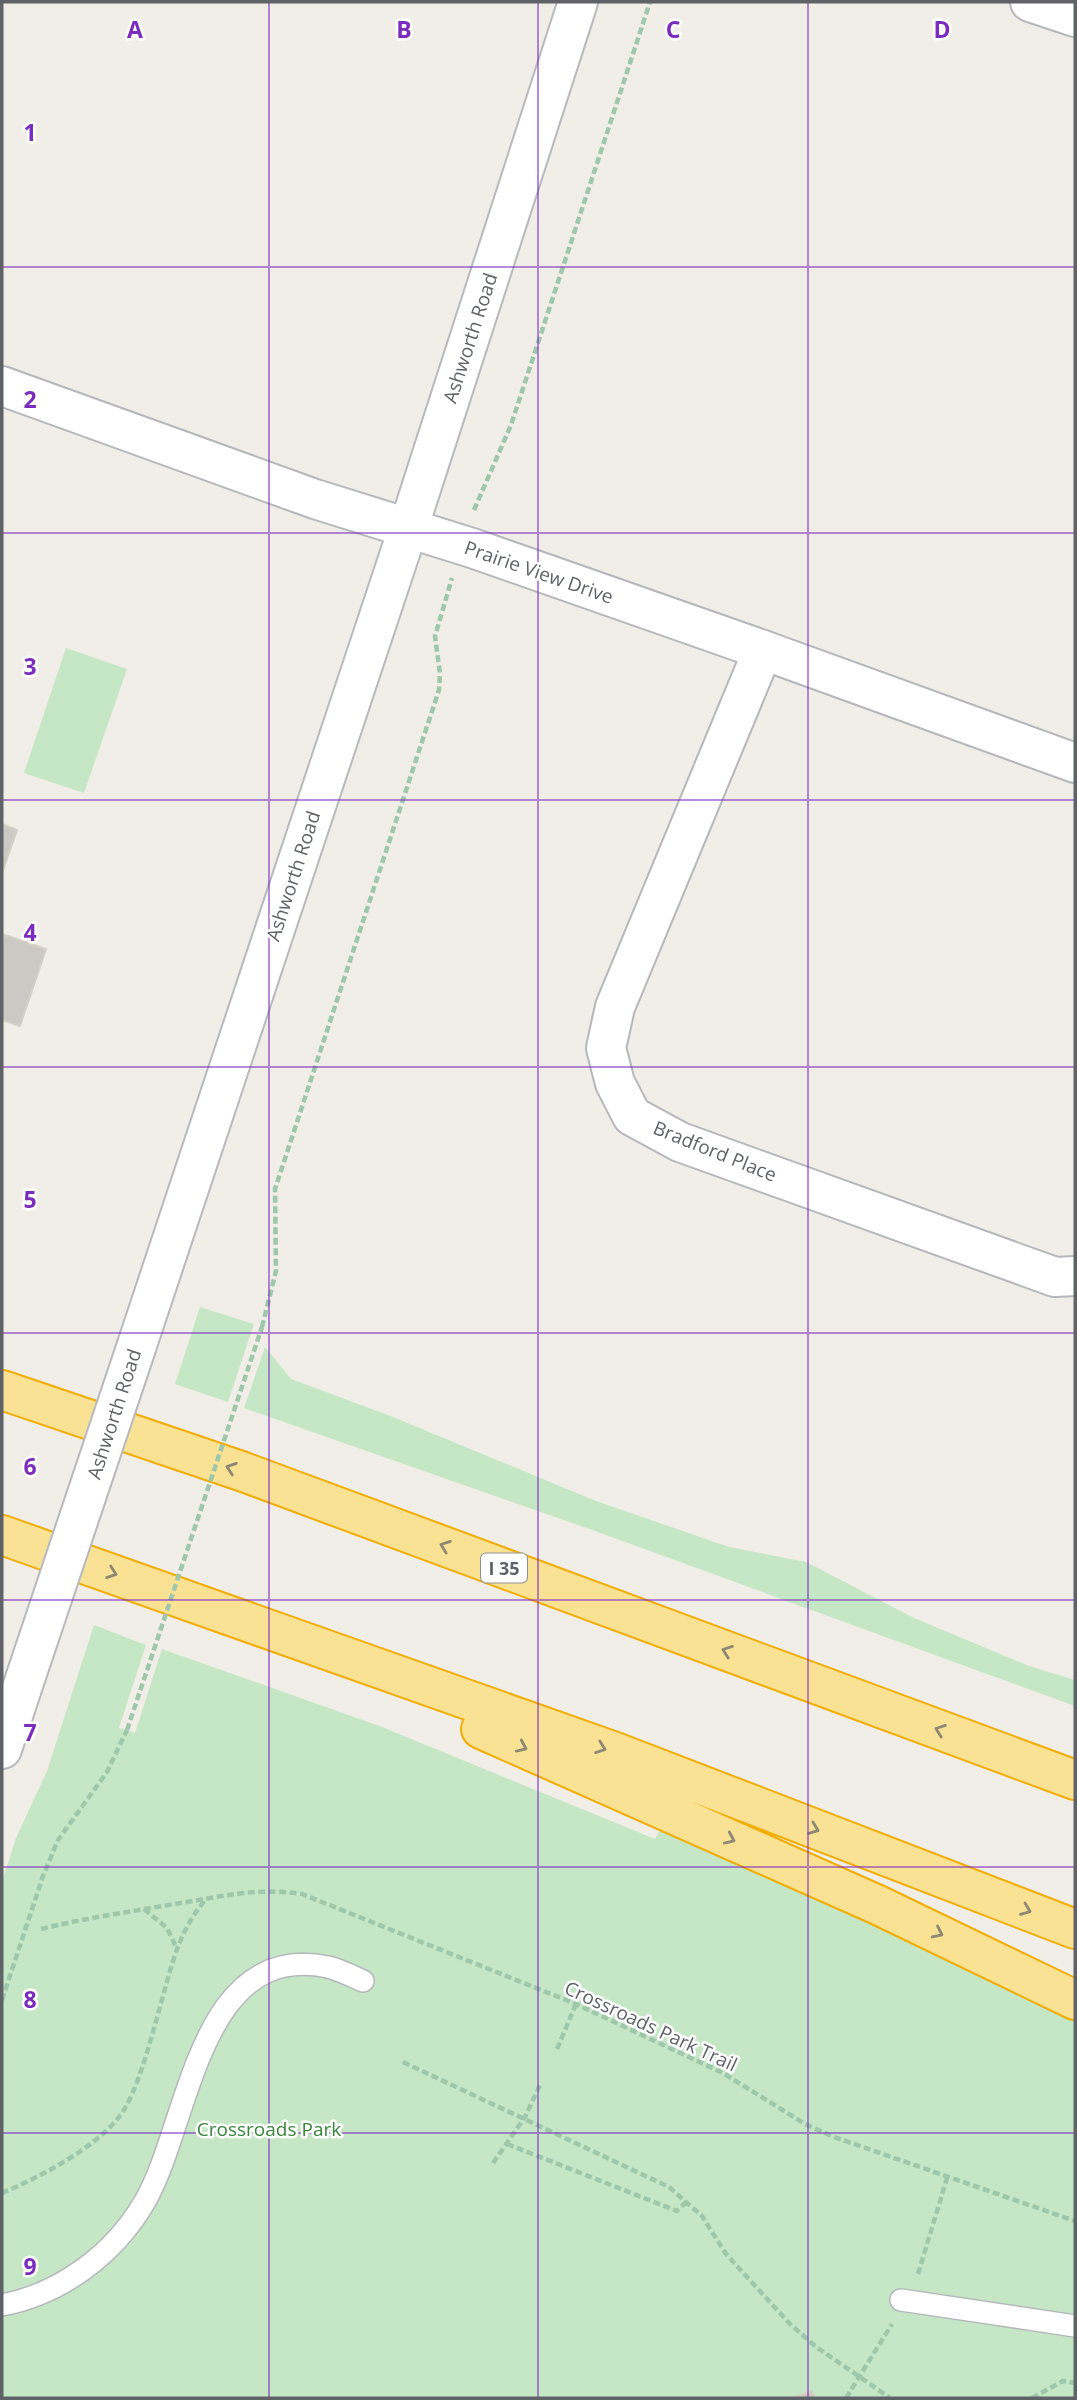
<svg xmlns="http://www.w3.org/2000/svg" width="1077" height="2400" font-family="'Open Sans',sans-serif">
<style>
.green{fill:#c5e7c5}
.building{fill:#ccc9c4;stroke:#d5d0c6;stroke-width:2}
.lines{fill:none;stroke-linecap:round;stroke-linejoin:round}
.service-casing{stroke:#b4b7bb;stroke-width:24}
.minor-casing{stroke:#b4b7bb;stroke-width:42}
.tertiary-casing{stroke:#b4b7bb;stroke-width:42}
.secondary-casing{stroke:#b6b9be;stroke-width:42}
.motorway-casing{stroke:#f1ac06;stroke-width:42}
.path{stroke:#9ec7ab;stroke-width:4.5;stroke-dasharray:7 3.5;stroke-linecap:butt}
.service{stroke:#fff;stroke-width:21}
.minor{stroke:#fff;stroke-width:38}
.tertiary{stroke:#fff;stroke-width:38}
.secondary{stroke:#fff;stroke-width:38}
.motorway{stroke:#fae294;stroke-width:38}
.secondary-bridge-casing{stroke:#b6b9be;stroke-width:42;stroke-linecap:butt}
.path-bridge{stroke:#9ec7ab;stroke-width:4.5;stroke-dasharray:7 3.5;stroke-linecap:butt}
.secondary-bridge{stroke:#fff;stroke-width:38}
.oneway{stroke:#8e8874}
.grid{fill:none;stroke:#7b2cbf;stroke-width:2;stroke-opacity:0.55}
.labels{text-anchor:middle;dominant-baseline:central;stroke-width:5;stroke-linejoin:round;paint-order:stroke}
.shield{fill:#fff;stroke:#8f9195;stroke-width:2}
.shield-label{font-size:18px;font-weight:bold;fill:#5f6267}
.street-label{font-size:19px;fill:#5f6267;stroke:#fff}
.park-label{font-size:19px;fill:#38853d;stroke:#fff}
.grid-label{font-size:23px;text-anchor:middle;font-weight:bold;fill:#7b2cbf;stroke:#fff;stroke-width:5;stroke-linejoin:round;paint-order:stroke}
</style>
<rect width="100%" height="100%" fill="#f0eee7"/>
<path class="green" d="M 66,648 L 127,669 L 84,793 L 24,773 Z
M 200,1307 L 254,1324 L 228,1402 L 175,1384 Z
M 265,1347 L 291,1379 L 393,1417 L 596,1501 L 729,1547 L 806,1562 L 914,1618 L 1029,1666 L 1075,1680 L 1075,1706 L 595,1531 L 244,1408 Z
M 94,1625 L 146,1645 L 119,1728 L 135,1733 L 162,1649 L 382,1727 L 655,1839 L 661,1828 L 750,1864 L 1075,2018 L 1075,2398 L 10,2398 L 2,2396 L 2,1882 L 16,1838 L 47,1771 Z"/>
<path class="building" d="M 2,824 L 17,830 L 2,873 Z
M 2,934 L 46,949 L 20,1026 L 2,1020 Z
M 812,2391 L 814,2398 L 792,2398 Z"/>
<g class="lines">
<defs>
<path id="service" d="M 901,2300 L 1075,2326
M 2,2305 C 61,2294 114,2254 144,2203 C 190,2126 197,1940 328,1967 C 340,1970 352,1976 363,1981"/>
<path id="minor" d="M 1030,2 L 1075,17
M 763,650 L 615,1007 L 606,1048 L 615,1083 L 632,1116 L 680,1142 L 1055,1277 L 1075,1276"/>
<path id="tertiary" d="M 2,386 L 315,499 L 472,548 L 763,650 L 1075,763"/>
<path id="secondary" d="M 137,1345 L 408,529 L 578,2
M 2,1749 L 22,1688"/>
<path id="motorway" d="M 2,1390 L 241,1471 L 1075,1780
M 2,1535 L 618,1753 L 1075,1929
M 481,1729 L 878,1905 L 1075,2000"/>
</defs>
<use href="#service" class="service-casing"/>
<use href="#minor" class="minor-casing"/>
<use href="#tertiary" class="tertiary-casing"/>
<use href="#secondary" class="secondary-casing"/>
<use href="#motorway" class="motorway-casing"/>
<path class="path" d="M 474,510 L 511,425 L 650,2
M 262,1327 L 276,1271 L 275,1189 L 439,690 L 440,674 L 435,636 L 452,578
M 144,1909 L 167,1928 L 176,1947
M 41,1929 C 85,1918 129,1912 174,1904 C 221,1897 253,1887 302,1894 L 576,2004 L 723,2073 L 805,2124 L 834,2137 L 1075,2221
M 2,2000 L 43,1876 L 58,1840 L 107,1772 L 127,1730
M 557,2049 L 576,2004
M 403,2062 L 669,2187 L 702,2216 L 726,2254 L 790,2324 L 815,2346 L 890,2398
M 507,2144 L 677,2211 L 687,2201
M 493,2163 L 525,2117 L 540,2085
M 2,2193 C 38,2178 94,2149 119,2117 C 138,2094 154,2027 163,1996 C 174,1957 180,1930 206,1899
M 918,2274 L 947,2178
M 846,2398 L 892,2324
M 1032,2398 L 1063,2381 L 1075,2383"/>
<use href="#service" class="service"/>
<use href="#minor" class="minor"/>
<use href="#tertiary" class="tertiary"/>
<use href="#secondary" class="secondary"/>
<use href="#motorway" class="motorway"/>
<defs>
<path id="secondary-bridge" d="M 22,1688 L 137,1345"/>
</defs>
<use href="#secondary-bridge" class="secondary-bridge-casing"/>
<path class="path-bridge" d="M 127,1730 L 262,1327"/>
<use href="#secondary-bridge" class="secondary-bridge"/>
</g>
<defs><path id="oneway-chevron" d="M-2-3.5L2.5 0L-2 3.5" fill="none" stroke-width="1.6" stroke-linecap="round" stroke-linejoin="round" transform="scale(1.75)"/></defs>
<g class="oneway">
<use href="#oneway-chevron" transform="translate(231 1468) rotate(-161)"/>
<use href="#oneway-chevron" transform="translate(445 1546) rotate(-160)"/>
<use href="#oneway-chevron" transform="translate(112 1573) rotate(19)"/>
<use href="#oneway-chevron" transform="translate(727 1651) rotate(-160)"/>
<use href="#oneway-chevron" transform="translate(940 1730) rotate(-160)"/>
<use href="#oneway-chevron" transform="translate(522 1747) rotate(24)"/>
<use href="#oneway-chevron" transform="translate(601 1748) rotate(20)"/>
<use href="#oneway-chevron" transform="translate(814 1829) rotate(21)"/>
<use href="#oneway-chevron" transform="translate(730 1839) rotate(24)"/>
<use href="#oneway-chevron" transform="translate(1026 1910) rotate(21)"/>
<use href="#oneway-chevron" transform="translate(938 1933) rotate(26)"/>
</g>
<path class="grid" d="M 269,2 L 269,2398M 538,2 L 538,2398M 808,2 L 808,2398M 2,267 L 1075,267M 2,533 L 1075,533M 2,800 L 1075,800M 2,1067 L 1075,1067M 2,1333 L 1075,1333M 2,1600 L 1075,1600M 2,1867 L 1075,1867M 2,2133 L 1075,2133"/>
<g class="labels">
<rect class="shield" x="481" y="1553.5" width="46" height="29" rx="5"/>
<g class="shield-label">
<text x="504" y="1568">I 35</text>
</g>
<g class="street-label">
<text transform="translate(470 338) rotate(-72)">Ashworth Road</text>
<text transform="translate(539 572) rotate(19)">Prairie View Drive</text>
<text transform="translate(293 876) rotate(-72)">Ashworth Road</text>
<text transform="translate(715 1151) rotate(22)">Bradford Place</text>
<text transform="translate(114 1414) rotate(-72)">Ashworth Road</text>
<text transform="translate(651 2026) rotate(25)">Crossroads Park Trail</text>
</g>
<g class="park-label">
<text x="269" y="2129">Crossroads Park</text>
</g>
</g>
<g class="grid-label">
<text x="135" y="38">A</text>
<text x="404" y="38">B</text>
<text x="673" y="38">C</text>
<text x="942" y="38">D</text>
<text x="30" y="141">1</text>
<text x="30" y="408">2</text>
<text x="30" y="675">3</text>
<text x="30" y="941">4</text>
<text x="30" y="1208">5</text>
<text x="30" y="1475">6</text>
<text x="30" y="1741">7</text>
<text x="30" y="2008">8</text>
<text x="30" y="2275">9</text>
</g>
<rect width="1077" height="2400" fill="none" stroke="#5f6267" stroke-width="7"/>
</svg>
